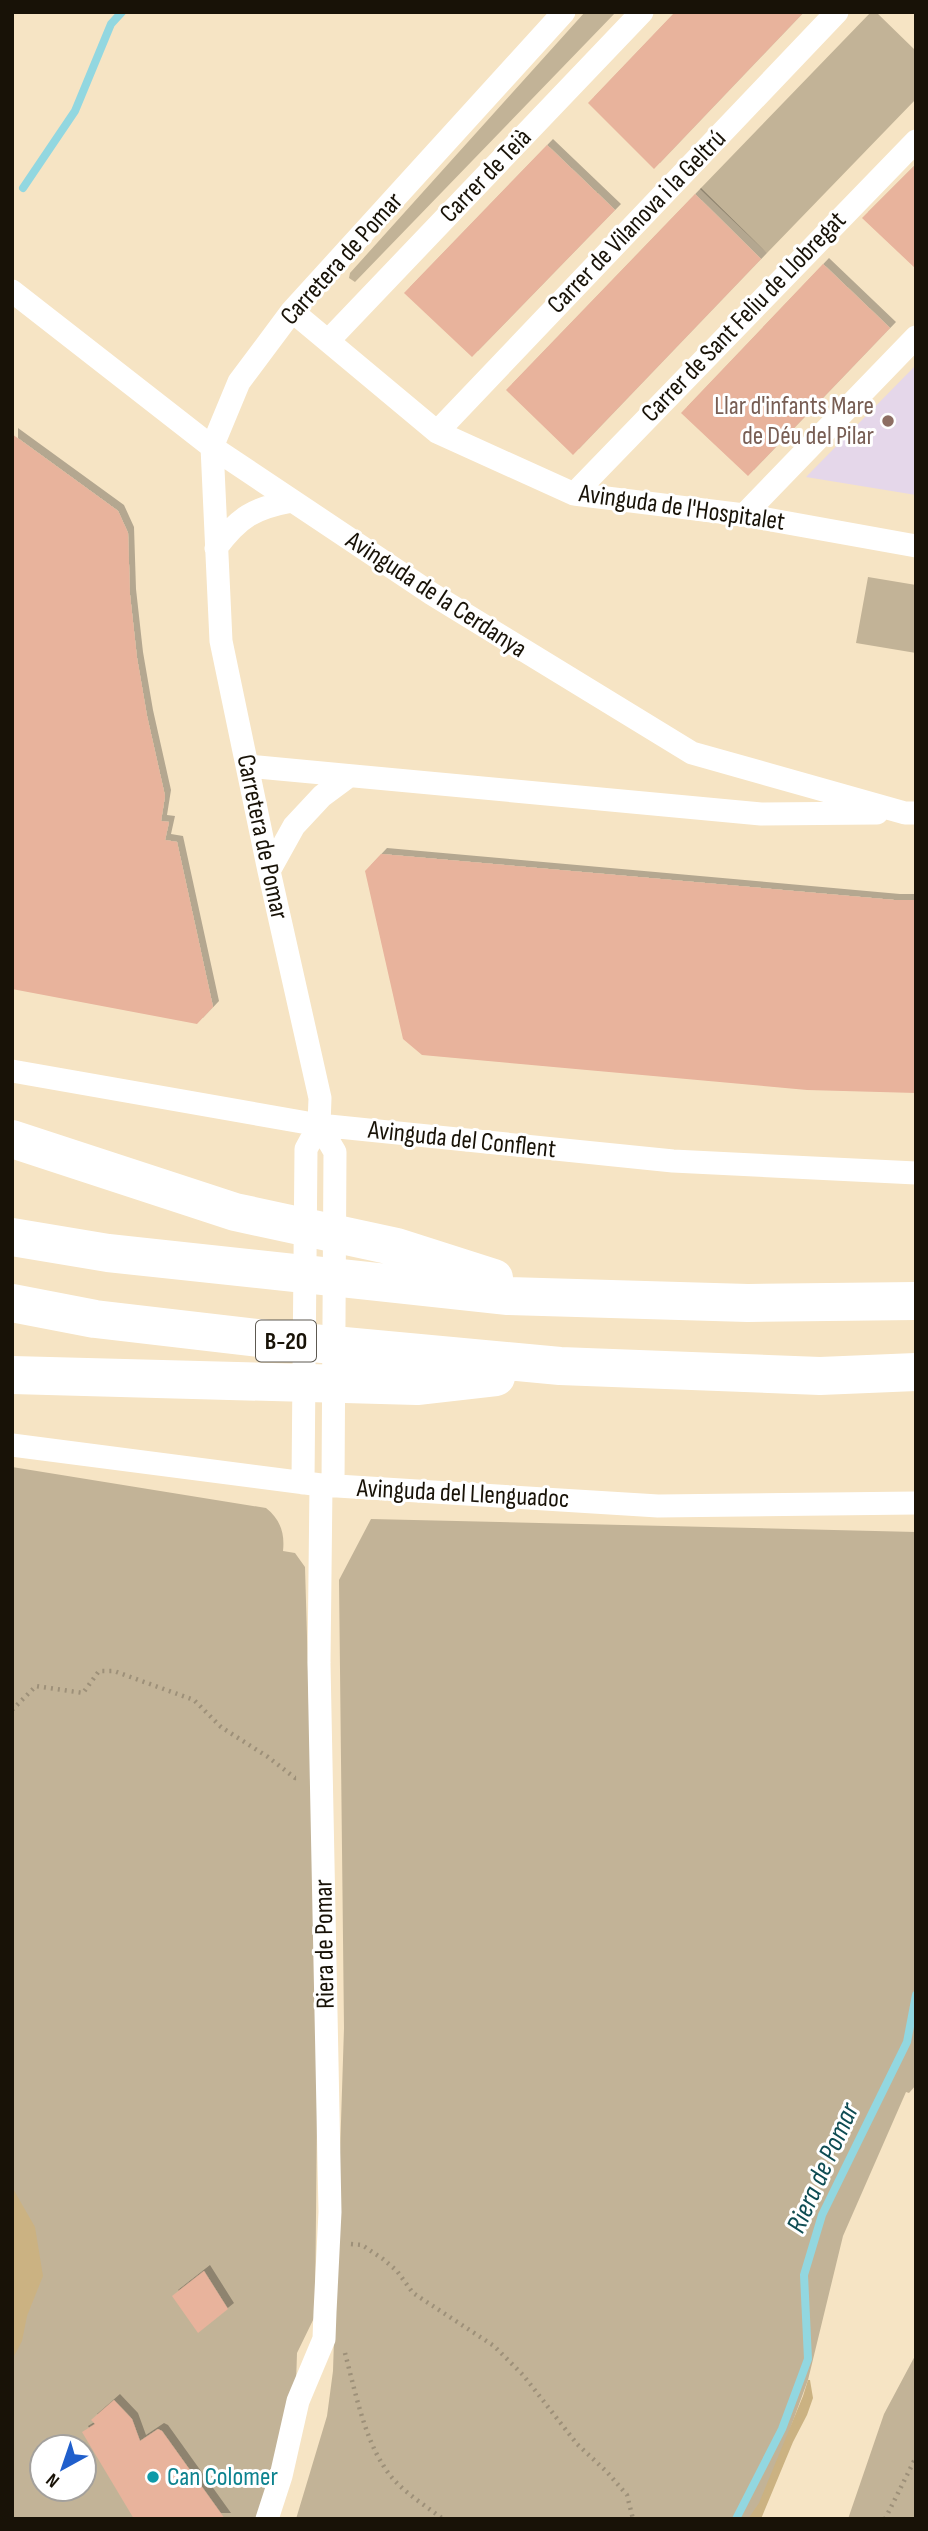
<svg xmlns="http://www.w3.org/2000/svg" width="928" height="2531" font-family="'Sofia Sans Condensed',sans-serif">
<style>
.education{fill:#e5d7ea}
.green{fill:#c2b397;fill-rule:evenodd}
.forest{fill:#cbb282}
.lines{fill:none;stroke-linecap:round;stroke-linejoin:round}
.stream{stroke:#92d7e0;stroke-width:8}
.building{fill:#e8b39c;filter:url(#shadow)}
.path{stroke:#9d9079;stroke-width:4.5;stroke-dasharray:2 5;stroke-linecap:butt}
.minor{stroke:#fff;stroke-width:23}
.motorway{stroke:#fff;stroke-width:38}
.education-dot{fill:#8d6e63;stroke:#fff;stroke-width:2.5}
.culture-dot{fill:#0f9aa8;stroke:#fff;stroke-width:2.5}
.labels{text-anchor:middle;dominant-baseline:central;stroke-width:6;stroke-linejoin:round;paint-order:stroke}
.shield{fill:#fff;stroke:#5d5951;stroke-width:2}
.shield-label{font-size:24px;font-weight:bold;fill:#181207}
.street-label{font-size:26px;fill:#181207;stroke:#fff}
.education-label{font-size:26px;fill:#785e54;stroke:#fff;text-anchor:end}
.culture-label{font-size:26px;fill:#0d838f;stroke:#fff;text-anchor:start}
.water-label{font-size:28px;font-style:italic;fill:#0e4c53;stroke:#fff}
</style>
<defs>
<filter id="shadow"><feDropShadow dx="6" dy="-6" stdDeviation="0" flood-color="#0004"/></filter>
</defs>
<rect width="100%" height="100%" fill="#f6e4c4"/>
<path class="education" d="M 916,365 L 916,495 L 806,477 Z"/>
<path class="green" d="M 585,12 L 616,12 L 355,282 L 349,278 L 350,273 Z
M 871,12 L 876,12 L 916,51 L 916,99 L 767,253 L 700,189 Z
M 868,577 L 916,585 L 916,653 L 856,643 Z
M 12,1467 L 266,1508 C 280,1519 285,1533 283,1551 L 295,1553 L 305,1567 L 318,2017 L 315,2316 L 297,2353 L 296,2384 L 261,2519 L 12,2519 ZM 42,2447 L 84,2447 L 84,2489 L 42,2489 Z
M 371,1519 L 916,1532 L 916,2085 L 909,2093 L 906,2092 L 843,2236 L 808,2380 L 757,2519 L 296,2519 L 327,2416 L 333,2371 L 344,2028 L 339,1580 Z
M 916,2354 L 916,2519 L 848,2519 L 884,2414 Z"/>
<path class="forest" d="M 12,2187 L 35,2227 L 43,2276 L 27,2316 L 22,2341 L 12,2360 Z
M 808,2380 L 810,2380 L 813,2398 L 807,2415 L 793,2442 L 761,2519 L 748,2519 L 759,2503 L 803,2396 Z"/>
<g class="lines">
<path class="stream" d="M 23,188 L 75,111 L 111,24 L 122,12
M 736,2519 L 782,2429 L 808,2359 L 804,2275 L 822,2215 L 907,2042 L 916,1995"/>
</g>
<path class="building" d="M 675,12 L 804,12 L 654,169 L 588,103 Z
M 547,145 L 615,210 L 472,357 L 404,293 Z
M 916,164 L 916,269 L 862,218 Z
M 695,194 L 761,259 L 573,455 L 506,390 Z
M 823,264 L 890,328 L 748,476 L 681,413 Z
M 12,434 L 118,511 L 128,533 L 130,595 L 137,658 L 147,716 L 165,796 L 161,821 L 169,822 L 165,840 L 177,842 L 213,1007 L 197,1024 L 12,989 Z
M 381,854 L 894,900 L 916,900 L 916,1093 L 807,1090 L 422,1055 L 403,1039 L 365,871 Z
M 204,2271 L 228,2309 L 198,2333 L 172,2296 Z
M 114,2400 L 132,2419 L 140,2441 L 158,2429 L 162,2431 L 225,2519 L 134,2519 L 82,2432 L 95,2424 L 91,2420 Z"/>
<g class="lines">
<path class="path" d="M 12,1710 L 36,1686 L 83,1693 L 99,1671 L 114,1671 L 194,1700 L 221,1727 L 268,1757 L 295,1778 L 300,1778
M 351,2244 L 362,2245 L 383,2259 L 397,2271 L 413,2293 L 494,2346 L 523,2375 L 577,2444 L 607,2472 L 627,2495 L 633,2519
M 345,2353 C 354,2387 364,2436 383,2465 C 396,2488 422,2503 443,2519
M 885,2519 L 916,2457"/>
<path class="minor" d="M 12,291 L 212,447 L 432,594 L 692,753 L 905,813 L 916,813
M 292,311 L 437,432 L 574,494 L 744,515 L 916,546
M 329,340 L 642,12
M 437,432 L 837,12
M 574,494 L 916,141
M 744,515 L 916,337
M 216,548 C 239,517 254,508 292,501
M 247,766 L 761,814 L 877,813
M 269,871 L 294,826 L 322,796 L 349,776
M 12,1071 L 319,1125 L 673,1161 L 916,1173
M 319,1125 L 335,1152 L 333,1486
M 12,1445 L 321,1485 L 658,1506 L 916,1503
M 303,1483 L 306,1149 L 319,1125 L 320,1098 L 269,871 L 221,641 L 212,447 L 239,382 L 292,311 L 564,12
M 267,2519 L 281,2476 L 298,2401 L 324,2339 L 325,2312 L 330,2212 L 319,1663 L 321,1485"/>
<path class="motorway" d="M 12,1139 L 235,1212 L 397,1247 L 494,1278
M 12,1237 L 108,1253 L 508,1296 L 748,1303 L 916,1301
M 12,1303 L 95,1319 L 258,1338 L 560,1366 L 820,1376 L 916,1372
M 12,1375 L 417,1386 L 496,1377"/>
</g>
<circle class="education-dot" cx="888" cy="421" r="7"/>
<circle class="culture-dot" cx="153" cy="2477" r="7"/>
<g class="labels">
<rect class="shield" x="256" y="1320.5" width="60" height="41" rx="5"/>
<g class="shield-label">
<text x="286" y="1341">B-20</text>
</g>
<g class="street-label">
<text transform="translate(486 176) rotate(-46)">Carrer de Teià</text>
<text transform="translate(637 222) rotate(-46)">Carrer de Vilanova i la Geltrú</text>
<text transform="translate(342 259) rotate(-48)">Carretera de Pomar</text>
<text transform="translate(744 317) rotate(-46)">Carrer de Sant Feliu de Llobregat</text>
<text transform="translate(682 508) rotate(8)">Avinguda de l'Hospitalet</text>
<text transform="translate(436 595) rotate(33)">Avinguda de la Cerdanya</text>
<text transform="translate(262 837) rotate(78)">Carretera de Pomar</text>
<text transform="translate(462 1140) rotate(6)">Avinguda del Conflent</text>
<text transform="translate(463 1494) rotate(3)">Avinguda del Llenguadoc</text>
<text transform="translate(325 1944) rotate(-91)">Riera de Pomar</text>
</g>
<g class="education-label">
<text x="874" y="406">Llar d'infants Mare<tspan x="874" dy="30">de Déu del Pilar</tspan></text>
</g>
<g class="culture-label">
<text x="167" y="2477">Can Colomer</text>
</g>
<g class="water-label">
<text transform="translate(823 2168) rotate(-66)">Riera de Pomar</text>
</g>
</g>
<rect width="928" height="2531" fill="none" stroke="#181207" stroke-width="28"/>
<g transform="translate(63 2468) rotate(220)"><circle r="33" fill="#ffffff" stroke="#a3a09c" stroke-width="2"/>
<path d="M0-5L12 26L0 18L-12 26Z" fill="#205fcc"/>
<text y="-10" font-size="19" font-weight="bold" text-anchor="middle" fill="#181207">N</text>
</g>
</svg>
